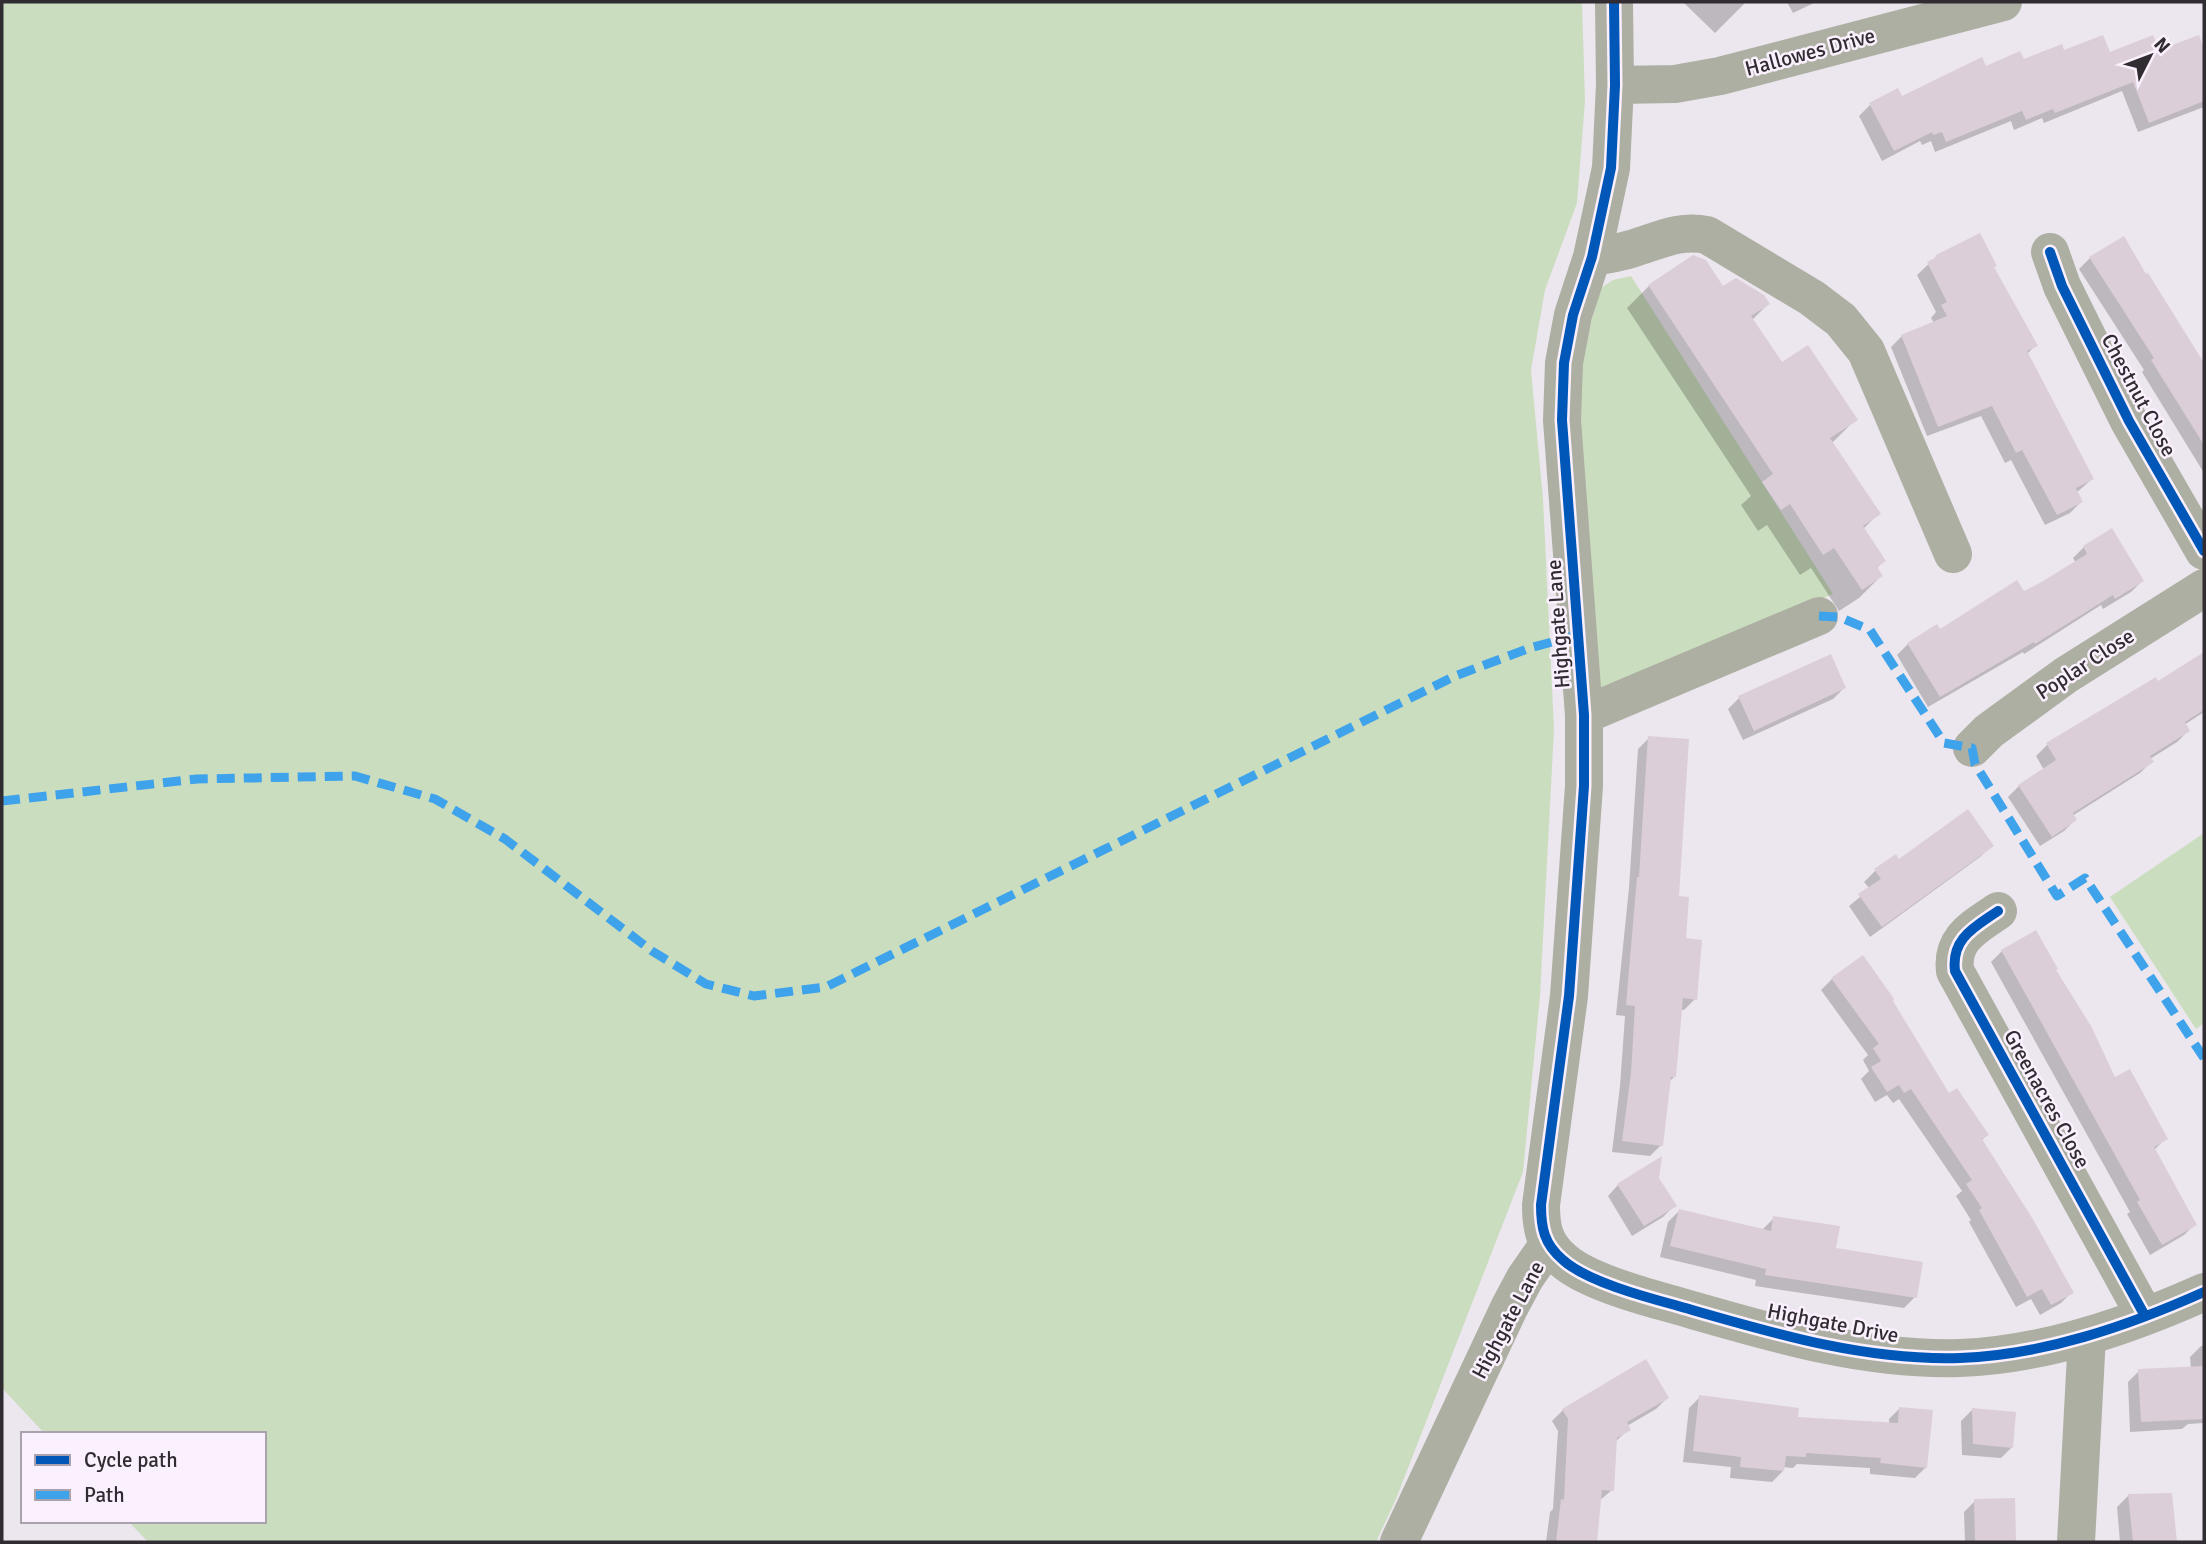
<svg xmlns="http://www.w3.org/2000/svg" width="2206" height="1544" font-family="Signika,sans-serif">
<style>
.green{fill:#cbddbf}
.shadow{fill:#0003}
.building{fill:#dcced9}
.lines{fill:none;stroke-linecap:round;stroke-linejoin:round}
.minor{stroke:#adafa2;stroke-width:38}
.quiet{stroke:#3ea3eb;stroke-width:9;stroke-dasharray:18 9;stroke-linecap:butt}
.cycleway-casing{stroke:#fbf0fe;stroke-width:15}
.cycleway{stroke:#0057b8;stroke-width:10}
.labels{text-anchor:middle;dominant-baseline:central;stroke-width:5;stroke-linejoin:round;paint-order:stroke}
.street-label{font-size:21px;fill:#312c32;stroke:#fbf0fe}
</style>
<rect width="100%" height="100%" fill="#ece6ee"/>
<path class="green" d="M 2,2 L 1582,2 L 1585,101 L 1577,203 L 1545,290 L 1531,370 L 1543,499 L 1554,729 L 1540,996 L 1523,1172 L 1396,1499 L 1376,1542 L 148,1542 L 128,1521 L 264,1521 L 264,1434 L 45,1434 L 2,1388 Z
M 1631,276 L 1833,594 L 1600,697 L 1573,383 L 1601,288 L 1613,280 Z
M 2204,833 L 2204,1023 L 2196,1029 L 2110,897 Z"/>
<path class="shadow" d="M 1683,2 L 1746,2 L 1715,33 Z
M 1787,2 L 1816,2 L 1793,13 Z
M 2198,38 L 2204,54 L 2204,107 L 2138,132 L 2122,91 L 2044,123 L 2042,118 L 2014,130 L 2011,121 L 1935,152 L 1931,141 L 1922,145 L 1920,141 L 1882,161 L 1859,116 L 1870,105 L 1901,98 L 1985,68 L 2063,53 L 2158,53 Z
M 1937,256 L 1993,268 L 2035,346 L 2027,354 L 2092,479 L 2076,493 L 2081,502 L 2070,513 L 2045,525 L 2011,460 L 2005,463 L 1981,416 L 1927,436 L 1891,347 L 1902,336 L 1934,323 L 1931,318 L 1936,312 L 1917,275 Z
M 2090,258 L 2147,275 L 2204,366 L 2204,473 L 2142,372 L 2144,370 L 2079,269 Z
M 1649,286 L 1723,289 L 1768,304 L 1752,320 L 1781,365 L 1855,420 L 1832,443 L 1878,514 L 1863,529 L 1884,561 L 1876,569 L 1881,576 L 1859,598 L 1839,611 L 1811,568 L 1800,575 L 1767,525 L 1758,531 L 1741,505 L 1751,496 L 1627,308 Z
M 2084,547 L 2142,581 L 2131,592 L 2103,609 L 2101,605 L 2024,654 L 2023,652 L 1928,707 L 1897,655 L 1908,644 L 2023,593 L 2076,563 L 2073,558 Z
M 2198,658 L 2204,668 L 2204,712 L 2184,725 L 2188,731 L 2177,742 L 2150,759 L 2151,762 L 2140,773 L 2072,816 L 2075,820 L 2064,831 L 2040,846 L 2008,797 L 2019,786 L 2044,770 L 2036,756 L 2047,745 L 2155,679 L 2158,683 Z
M 1844,688 L 1833,699 L 1743,740 L 1728,709 L 1739,698 Z
M 1649,738 L 1695,999 L 1684,1010 L 1680,1010 L 1675,1076 L 1668,1083 L 1661,1145 L 1650,1156 L 1612,1152 L 1620,1086 L 1625,1016 L 1616,1015 L 1629,888 L 1638,749 Z
M 1991,846 L 1980,857 L 1870,937 L 1849,906 L 1870,889 L 1864,882 L 1875,871 L 1899,862 Z
M 2002,951 L 2054,970 L 2114,1079 L 2166,1138 L 2155,1149 L 2195,1224 L 2184,1235 L 2150,1255 L 2127,1214 L 2130,1212 L 1991,962 Z
M 1832,979 L 1891,1001 L 1948,1096 L 1987,1135 L 1981,1141 L 2072,1292 L 2061,1303 L 2040,1315 L 2031,1299 L 2016,1307 L 1969,1222 L 1971,1220 L 1956,1196 L 1962,1191 L 1899,1099 L 1893,1103 L 1887,1095 L 1875,1102 L 1861,1079 L 1869,1071 L 1863,1060 L 1868,1055 L 1821,990 Z
M 1657,1179 L 1674,1206 L 1663,1217 L 1632,1236 L 1608,1196 L 1618,1185 Z
M 1679,1211 L 1763,1229 L 1774,1218 L 1915,1297 L 1904,1308 L 1755,1286 L 1756,1280 L 1660,1257 L 1668,1222 Z
M 2201,1346 L 2204,1346 L 2204,1423 L 2188,1424 L 2182,1429 L 2130,1432 L 2128,1382 L 2139,1371 L 2191,1368 L 2190,1357 Z
M 1700,1397 L 1796,1419 L 1889,1425 L 1889,1419 L 1900,1408 L 1926,1467 L 1915,1478 L 1870,1474 L 1870,1468 L 1797,1464 L 1793,1468 L 1783,1467 L 1783,1471 L 1772,1482 L 1730,1478 L 1731,1467 L 1683,1462 L 1689,1408 Z
M 1667,1398 L 1656,1409 L 1627,1426 L 1629,1429 L 1615,1442 L 1612,1490 L 1599,1501 L 1595,1542 L 1546,1542 L 1550,1512 L 1553,1509 L 1558,1431 L 1552,1421 L 1563,1410 Z
M 1972,1410 L 2012,1447 L 2001,1458 L 1962,1455 L 1961,1421 Z
M 2170,1494 L 2174,1542 L 2120,1542 L 2117,1507 L 2128,1496 Z
M 2013,1500 L 2015,1542 L 1965,1542 L 1964,1512 L 1975,1501 Z"/>
<path class="building" d="M 2103,35 L 2110,52 L 2153,35 L 2159,50 L 2199,35 L 2204,49 L 2204,101 L 2149,123 L 2133,82 L 2055,113 L 2053,109 L 2026,120 L 2022,111 L 1946,142 L 1942,132 L 1933,135 L 1932,132 L 1894,151 L 1869,103 L 1898,88 L 1902,96 L 1982,57 L 1986,66 L 2020,51 L 2024,59 L 2062,44 L 2064,50 Z
M 1980,233 L 1997,266 L 1994,267 L 2038,346 L 2027,351 L 2094,479 L 2076,488 L 2083,502 L 2057,515 L 2022,450 L 2016,453 L 1992,406 L 1938,427 L 1901,335 L 1947,316 L 1941,305 L 1947,302 L 1927,262 L 1937,257 L 1936,255 Z
M 2124,236 L 2146,274 L 2148,273 L 2204,363 L 2204,445 L 2151,360 L 2154,358 L 2089,257 Z
M 1693,255 L 1706,260 L 1723,286 L 1736,278 L 1764,295 L 1770,304 L 1751,316 L 1782,362 L 1808,345 L 1858,420 L 1830,438 L 1881,514 L 1863,526 L 1886,561 L 1877,567 L 1883,576 L 1862,590 L 1834,548 L 1823,555 L 1790,504 L 1781,510 L 1762,482 L 1773,474 L 1648,285 Z
M 2112,528 L 2144,581 L 2115,599 L 2113,595 L 2035,644 L 2034,642 L 1940,697 L 1907,643 L 1937,624 L 1940,629 L 2017,580 L 2024,591 L 2038,584 L 2087,554 L 2083,546 Z
M 2204,652 L 2204,710 L 2185,722 L 2190,731 L 2150,756 L 2154,762 L 2073,813 L 2077,820 L 2052,837 L 2018,785 L 2056,760 L 2046,743 L 2156,677 L 2158,681 Z
M 1831,654 L 1846,688 L 1754,731 L 1738,696 Z
M 1648,736 L 1689,739 L 1679,896 L 1689,897 L 1686,938 L 1702,940 L 1697,1000 L 1683,998 L 1676,1077 L 1671,1077 L 1663,1146 L 1622,1141 L 1631,1073 L 1635,1006 L 1626,1005 L 1637,877 L 1639,877 Z
M 1968,809 L 1994,846 L 1882,927 L 1858,894 L 1881,879 L 1874,869 L 1896,854 L 1899,859 Z
M 2036,930 L 2058,969 L 2056,970 L 2091,1026 L 2115,1077 L 2130,1069 L 2168,1139 L 2154,1147 L 2197,1225 L 2162,1245 L 2137,1202 L 2140,1200 L 2001,950 Z
M 1863,955 L 1894,999 L 1893,1001 L 1949,1093 L 1957,1088 L 1989,1135 L 1982,1139 L 2034,1221 L 2074,1293 L 2051,1305 L 2042,1289 L 2027,1297 L 1979,1210 L 1982,1208 L 1966,1184 L 1972,1180 L 1911,1089 L 1904,1093 L 1899,1085 L 1887,1092 L 1871,1067 L 1881,1061 L 1873,1048 L 1879,1044 L 1831,978 Z
M 1662,1156 L 1659,1178 L 1677,1206 L 1644,1226 L 1617,1184 Z
M 1679,1209 L 1771,1231 L 1773,1216 L 1840,1226 L 1836,1248 L 1923,1262 L 1917,1298 L 1765,1275 L 1766,1269 L 1670,1246 Z
M 1646,1359 L 1669,1398 L 1627,1422 L 1631,1430 L 1617,1438 L 1614,1491 L 1602,1490 L 1597,1542 L 1556,1542 L 1561,1499 L 1564,1500 L 1568,1419 L 1562,1409 Z
M 2204,1366 L 2204,1419 L 2141,1422 L 2138,1369 Z
M 1699,1395 L 1799,1408 L 1798,1417 L 1898,1423 L 1899,1407 L 1933,1410 L 1927,1468 L 1880,1463 L 1881,1458 L 1806,1453 L 1806,1457 L 1786,1456 L 1784,1471 L 1740,1467 L 1741,1457 L 1693,1451 Z
M 1972,1408 L 2016,1412 L 2013,1448 L 1973,1444 Z
M 2172,1493 L 2177,1542 L 2133,1542 L 2128,1494 Z
M 2015,1498 L 2016,1542 L 1975,1542 L 1974,1499 Z"/>
<g class="lines">
<path class="minor" d="M 1614,2 L 1615,85 L 1611,168 L 1592,257 L 1573,315 L 1564,363 L 1562,420 L 1584,715 L 1584,786 L 1569,996 L 1541,1205 C 1541,1228 1544,1244 1563,1260 C 1586,1281 1645,1297 1675,1305 C 1769,1332 1862,1361 1960,1358 C 2044,1355 2128,1326 2204,1292
M 1615,85 L 1675,84 L 1720,76 L 2003,2
M 2050,252 L 2062,286 L 2129,421 L 2204,551
M 1592,257 C 1605,255 1618,253 1631,249 C 1658,241 1679,229 1707,235 L 1812,298 L 1841,320 L 1866,351 L 1953,554
M 1584,715 L 1819,616
M 1972,748 L 1989,731 L 2066,675 L 2204,588
M 1998,911 C 1975,927 1951,938 1955,971 L 2145,1316
M 1399,1542 L 1509,1308 L 1525,1278 L 1548,1245
M 2076,1542 L 2087,1336"/>
<path class="quiet" d="M 1819,616 L 1839,617 L 1870,630 L 1944,743 L 1972,748 L 1975,764 L 2057,896 L 2085,878 L 2204,1058
M 2,801 L 197,779 L 355,776 L 435,799 L 505,839 L 652,951 L 706,984 L 754,996 L 826,987 L 1455,676 L 1530,648 L 1578,635"/>
<defs>
<path id="cycleway" d="M 1614,2 L 1615,85 L 1611,168 L 1592,257 L 1573,315 L 1564,363 L 1562,420 L 1584,715 L 1584,786 L 1569,996 L 1541,1205 C 1541,1228 1544,1244 1563,1260 C 1586,1281 1645,1297 1675,1305 C 1769,1332 1862,1361 1960,1358 C 2044,1355 2128,1326 2204,1292
M 2050,252 L 2062,286 L 2129,421 L 2204,551
M 1998,911 C 1975,927 1951,938 1955,971 L 2145,1316"/>
</defs>
<use href="#cycleway" class="cycleway-casing"/>
<use href="#cycleway" class="cycleway"/>
</g>
<g class="labels">
<g class="street-label">
<text transform="translate(1810 52) rotate(-15)">Hallowes Drive</text>
<text transform="translate(2139 395) rotate(62)">Chestnut Close</text>
<text transform="translate(1558 624) rotate(-94)">Highgate Lane</text>
<text transform="translate(2085 664) rotate(-33)">Poplar Close</text>
<text transform="translate(2047 1099) rotate(61)">Greenacres Close</text>
<text transform="translate(1508 1320) rotate(-62)">Highgate Lane</text>
<text transform="translate(1833 1323) rotate(11)">Highgate Drive</text>
</g>
</g>
<rect width="2206" height="1544" fill="none" stroke="#312c32" stroke-width="7"/>
<rect x="21" y="1432" width="245" height="91" fill="#fbf0fe" stroke="#aaa2ac" stroke-width="2"/>
<rect x="35" y="1455" width="35" height="10" fill="#0057b8" stroke="#aaa2ac" stroke-width="2"/>
<text x="84" y="1467" font-size="21" fill="#312c32">Cycle path</text>
<rect x="35" y="1490" width="35" height="10" fill="#3ea3eb" stroke="#aaa2ac" stroke-width="2"/>
<text x="84" y="1502" font-size="21" fill="#312c32">Path</text>
<g transform="translate(2150 56) rotate(48)" stroke="#fbf0fe" stroke-width="5" paint-order="stroke">
<path d="M0-5L12 26L0 18L-12 26Z" fill="#312c32"/>
<text y="-10" font-size="19" font-weight="bold" text-anchor="middle" fill="#312c32">N</text>
</g>
</svg>
